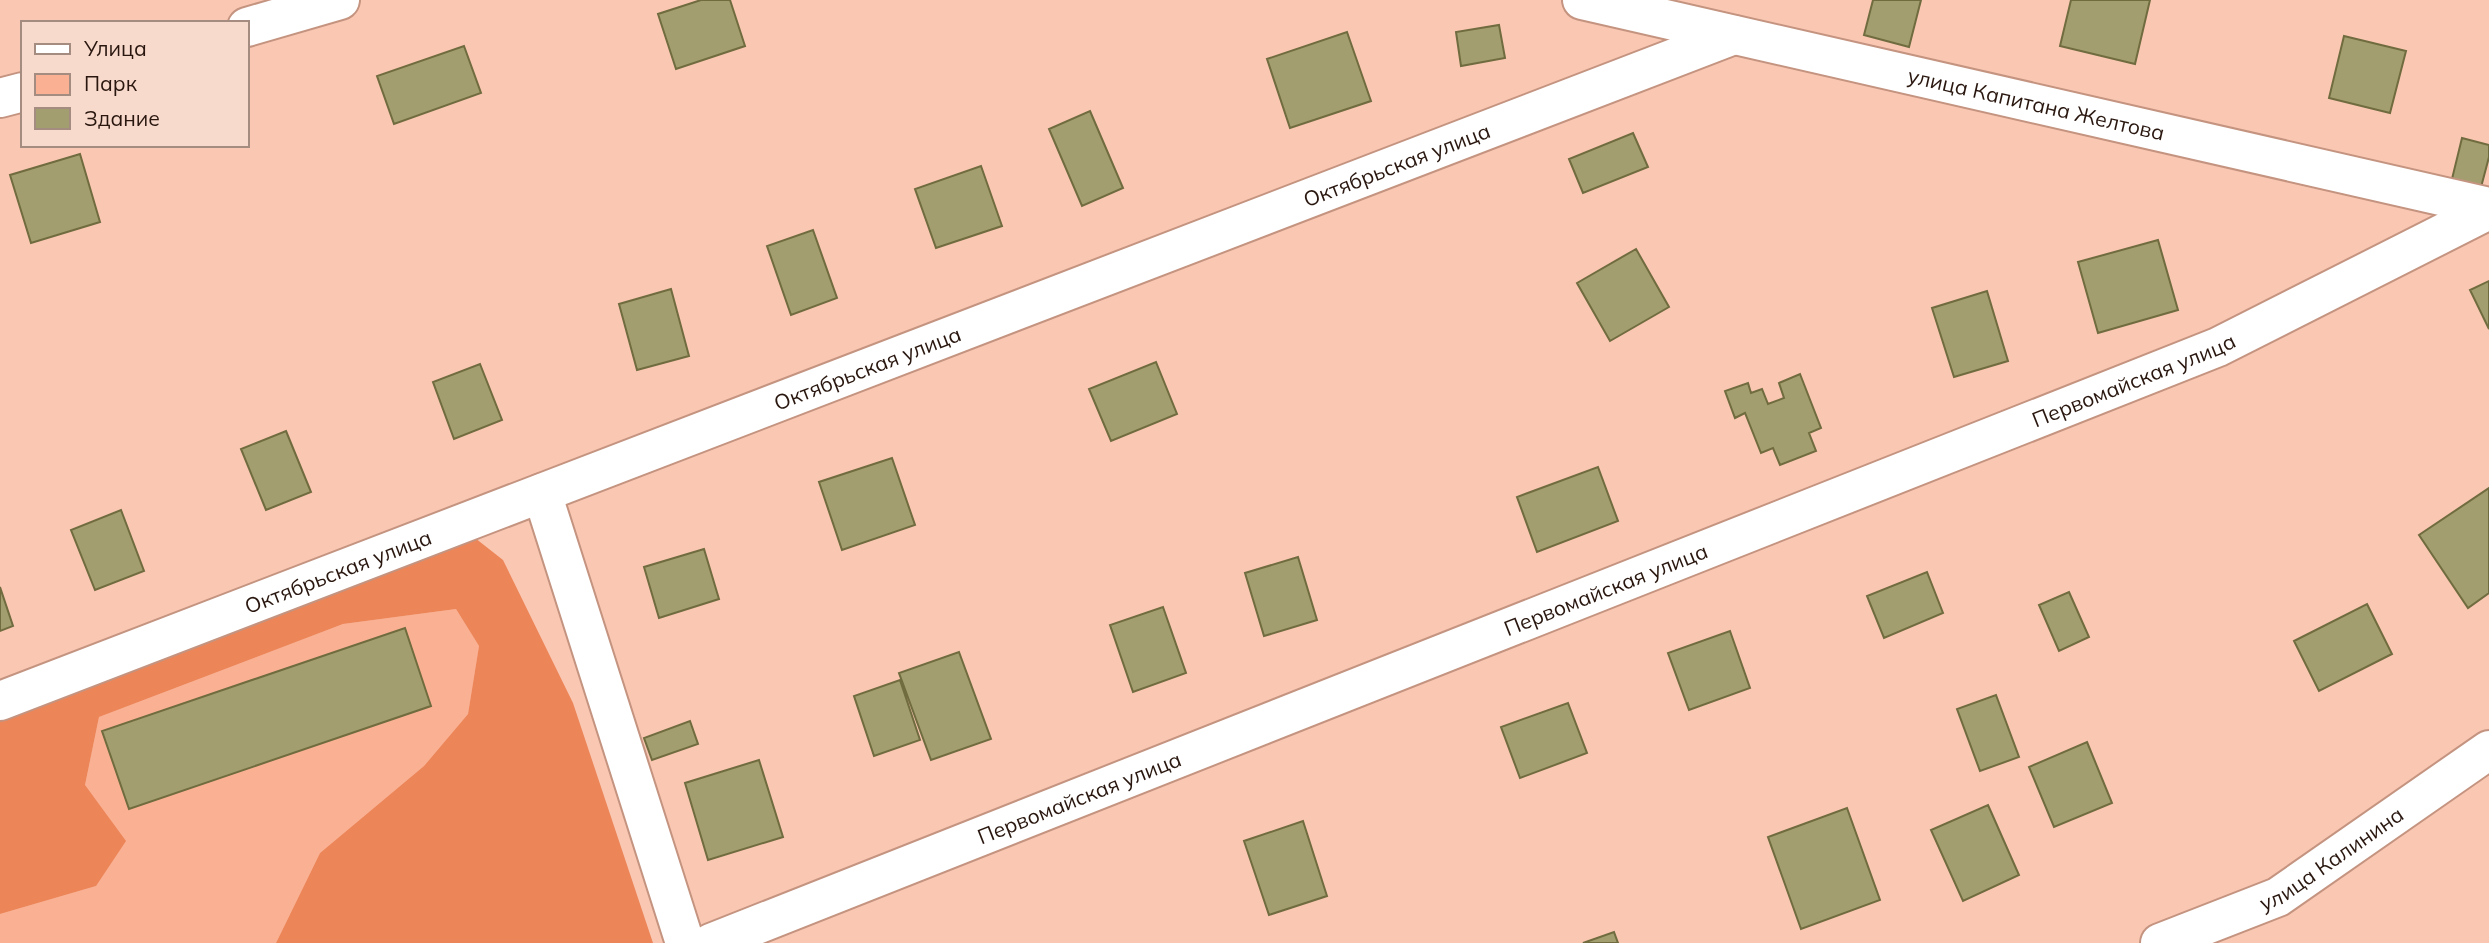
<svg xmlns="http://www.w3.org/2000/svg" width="2489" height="943" font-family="Mulish,sans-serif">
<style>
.green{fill:#fab193}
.forest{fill:#ec8558}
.building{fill:#a29e6f;stroke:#706c3f;stroke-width:2}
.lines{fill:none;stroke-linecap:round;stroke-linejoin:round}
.minor-casing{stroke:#c49480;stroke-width:42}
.minor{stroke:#fff;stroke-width:38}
.labels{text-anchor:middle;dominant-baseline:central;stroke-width:7;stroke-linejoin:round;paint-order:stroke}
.street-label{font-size:21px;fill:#29170f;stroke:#f8dacd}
</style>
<rect width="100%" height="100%" fill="#fac7b2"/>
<path class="green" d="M 456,609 L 479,646 L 468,714 L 424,766 L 320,853 L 276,943 L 0,943 L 0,914 L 96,886 L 85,785 L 99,717 L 343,624 Z"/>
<path class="forest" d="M 475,538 L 503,560 L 573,703 L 653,943 L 276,943 L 320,853 L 424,766 L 468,714 L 479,646 L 456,609 L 343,624 L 99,717 L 85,785 L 126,841 L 96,886 L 0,914 L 0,715 Z"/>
<path class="building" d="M 701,0 L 730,0 L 745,46 L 676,69 L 658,14 Z
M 1873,0 L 1921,0 L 1909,47 L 1864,35 Z
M 2071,0 L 2150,0 L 2135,64 L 2060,46 Z
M 1499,25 L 1505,58 L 1461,66 L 1456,32 Z
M 1347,32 L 1371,101 L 1290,128 L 1267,59 Z
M 2344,36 L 2406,51 L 2390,113 L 2329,98 Z
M 464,46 L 481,93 L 394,124 L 377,76 Z
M 1090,111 L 1123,188 L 1082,206 L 1049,129 Z
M 1633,133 L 1648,167 L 1583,193 L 1569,159 Z
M 2462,138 L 2489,145 L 2489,157 L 2480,191 L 2451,183 Z
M 80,154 L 100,222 L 31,243 L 10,175 Z
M 981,166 L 1002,226 L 936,248 L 915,189 Z
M 813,230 L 837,298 L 791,315 L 767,246 Z
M 2158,240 L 2178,310 L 2098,333 L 2078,262 Z
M 1636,249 L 1669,307 L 1610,341 L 1577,283 Z
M 2489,281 L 2489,329 L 2470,290 Z
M 671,289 L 689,356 L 637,370 L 619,304 Z
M 1987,291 L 2008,361 L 1954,377 L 1932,308 Z
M 1156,362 L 1177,414 L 1111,441 L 1089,389 Z
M 480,364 L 502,420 L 454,439 L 433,382 Z
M 1800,374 L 1821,428 L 1809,433 L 1816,451 L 1780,465 L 1773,448 L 1761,453 L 1745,413 L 1735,418 L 1725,391 L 1748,383 L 1751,393 L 1762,389 L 1768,404 L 1784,398 L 1779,383 Z
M 286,431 L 311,492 L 266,510 L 241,449 Z
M 892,458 L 915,525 L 842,550 L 819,482 Z
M 1598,467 L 1618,521 L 1537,552 L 1517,497 Z
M 2489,488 L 2489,593 L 2468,608 L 2419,535 Z
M 121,510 L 144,571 L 95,590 L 71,530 Z
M 704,549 L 719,599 L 659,618 L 644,567 Z
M 1298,557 L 1317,620 L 1264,636 L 1245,573 Z
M 1927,572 L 1943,613 L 1884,638 L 1867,596 Z
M 0,587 L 13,626 L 0,631 Z
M 2069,592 L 2089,637 L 2059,651 L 2039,605 Z
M 2367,604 L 2392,654 L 2319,691 L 2294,641 Z
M 1163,607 L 1186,673 L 1133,692 L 1110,625 Z
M 405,628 L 431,706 L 129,809 L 102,731 Z
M 1730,631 L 1750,688 L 1689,710 L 1668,653 Z
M 959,652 L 991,739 L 931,760 L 899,673 Z
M 900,680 L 920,740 L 874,756 L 854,696 Z
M 1996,695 L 2019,757 L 1980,771 L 1957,709 Z
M 1568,703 L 1587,753 L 1520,778 L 1501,727 Z
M 690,721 L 698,744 L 652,760 L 644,738 Z
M 2087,742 L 2112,803 L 2054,827 L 2029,767 Z
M 759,760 L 783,837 L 708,860 L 685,783 Z
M 1988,805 L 2019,875 L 1963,901 L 1931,830 Z
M 1847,808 L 1880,900 L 1801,929 L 1768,837 Z
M 1303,821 L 1327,896 L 1269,915 L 1244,841 Z
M 1614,932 L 1618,943 L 1583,943 Z"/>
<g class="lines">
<defs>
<g id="minor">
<path id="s1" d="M 1582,0 L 2489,207"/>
<path d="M 247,27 L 340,0"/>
<path d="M 0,98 L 23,92"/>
<path d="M 542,493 L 685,943"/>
<path id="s2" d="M 0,701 L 1734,35"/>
<path id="s3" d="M 711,943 L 2218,347 L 2489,210"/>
<path id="s4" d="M 2160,943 L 2278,897 L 2489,750"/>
</g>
</defs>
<use href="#minor" class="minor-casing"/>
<use href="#minor" class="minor"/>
</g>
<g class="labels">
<g class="street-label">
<text stroke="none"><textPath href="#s1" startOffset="466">улица Капитана Желтова</textPath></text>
<text stroke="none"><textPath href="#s2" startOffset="1496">Октябрьская улица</textPath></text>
<text stroke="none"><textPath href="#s2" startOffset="929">Октябрьская улица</textPath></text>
<text stroke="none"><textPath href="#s3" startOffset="1530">Первомайская улица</textPath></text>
<text stroke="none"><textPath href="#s2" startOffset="362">Октябрьская улица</textPath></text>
<text stroke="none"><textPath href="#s3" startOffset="962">Первомайская улица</textPath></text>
<text stroke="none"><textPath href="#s3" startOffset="396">Первомайская улица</textPath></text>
<text stroke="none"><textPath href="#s4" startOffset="192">улица Калинина</textPath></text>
</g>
</g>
<rect x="21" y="21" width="228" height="126" fill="#f8dacd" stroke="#a58c81" stroke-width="2"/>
<rect x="35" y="44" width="35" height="10" fill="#ffffff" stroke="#a58c81" stroke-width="2"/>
<text x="84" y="56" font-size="21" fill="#29170f">Улица</text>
<rect x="35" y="74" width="35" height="21" fill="#fab193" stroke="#a58c81" stroke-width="2"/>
<text x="84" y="91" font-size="21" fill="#29170f">Парк</text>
<rect x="35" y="108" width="35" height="21" fill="#a29e6f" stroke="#a58c81" stroke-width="2"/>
<text x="84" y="126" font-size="21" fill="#29170f">Здание</text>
</svg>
